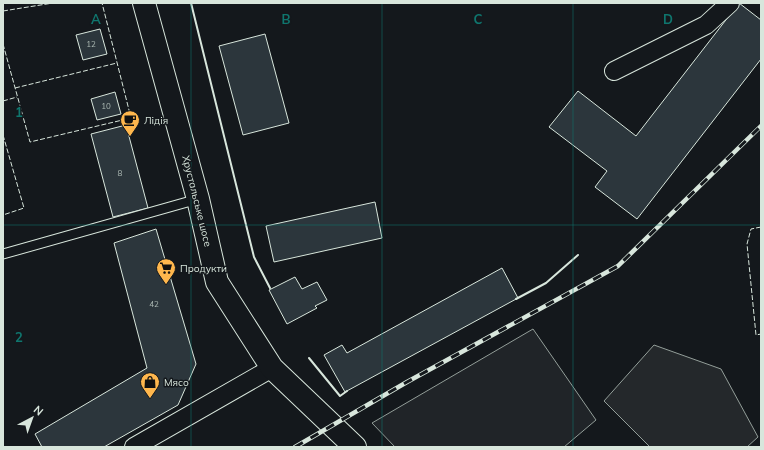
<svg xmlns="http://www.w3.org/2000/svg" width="764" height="450" font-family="Mulish,sans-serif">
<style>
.green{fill:#202428;stroke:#939e99}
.parking{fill:#24282b;stroke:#939e99}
.building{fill:#2c363c;stroke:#d8e6dc}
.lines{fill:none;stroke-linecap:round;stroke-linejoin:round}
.service-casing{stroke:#d8e6dc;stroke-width:11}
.minor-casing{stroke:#d8e6dc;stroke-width:20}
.tertiary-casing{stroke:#d8e6dc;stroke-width:24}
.service{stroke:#14181c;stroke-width:9}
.minor{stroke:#14181c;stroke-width:18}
.tertiary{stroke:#14181c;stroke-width:22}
.rail-casing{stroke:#d8e6dc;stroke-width:4.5}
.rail{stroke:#14181c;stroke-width:3;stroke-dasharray:9;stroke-linecap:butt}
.fence{stroke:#d8e6dc;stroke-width:1;stroke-dasharray:5 2;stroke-linecap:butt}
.wall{stroke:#d8e6dc;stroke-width:2}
.grid{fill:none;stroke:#0f766e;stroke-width:1;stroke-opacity:0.55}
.labels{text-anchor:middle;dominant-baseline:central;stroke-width:3;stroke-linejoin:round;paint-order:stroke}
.number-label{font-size:8px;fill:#adbab4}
.poi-label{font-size:10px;fill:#d8e6dc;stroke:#14181c;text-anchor:start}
.street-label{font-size:10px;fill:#d8e6dc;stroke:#14181c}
.grid-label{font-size:13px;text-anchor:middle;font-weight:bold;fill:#0f766e;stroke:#14181c;stroke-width:3;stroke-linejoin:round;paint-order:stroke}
</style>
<rect width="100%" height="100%" fill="#14181c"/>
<path class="green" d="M 533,329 L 596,420 L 564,447 L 395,447 L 372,423 Z"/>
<path class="parking" d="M 654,345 L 721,369 L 758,437 L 747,447 L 650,447 L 604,401 Z"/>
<path class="building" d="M 739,3 L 761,20 L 761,59 L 637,219 L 595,187 L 607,171 L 549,127 L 578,91 L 636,136 Z
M 100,29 L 107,54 L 83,60 L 76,35 Z
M 265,34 L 289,123 L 243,135 L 219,46 Z
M 115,92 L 121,114 L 97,120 L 91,99 Z
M 126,125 L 148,208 L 113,217 L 91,134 Z
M 375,202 L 382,238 L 274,262 L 266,226 Z
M 156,229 L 196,364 L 178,405 L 104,447 L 42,447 L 35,434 L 147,368 L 114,243 Z
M 502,268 L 518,298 L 345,392 L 324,355 L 342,345 L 347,353 Z
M 295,277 L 302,289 L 317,282 L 327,300 L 315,306 L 317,308 L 287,324 L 269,290 Z"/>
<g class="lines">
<defs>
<path id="service" d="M 3,254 L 198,199"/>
<path id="minor" d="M 614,71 L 706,25 L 730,3
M 134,447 L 272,368"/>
<path id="tertiary" d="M 144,3 L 198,199 L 217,282 L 272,368 L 355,447"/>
</defs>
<use href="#service" class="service-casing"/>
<use href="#minor" class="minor-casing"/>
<use href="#tertiary" class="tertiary-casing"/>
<use href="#service" class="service"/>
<use href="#minor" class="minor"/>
<use href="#tertiary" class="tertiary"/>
<defs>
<path id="rail" d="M 295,447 L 407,382 L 618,266 L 761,126"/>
</defs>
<use href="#rail" class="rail-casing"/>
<use href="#rail" class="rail"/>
<path class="fence" d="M 3,11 L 53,3
M 3,44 L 30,142 L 131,118 L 102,3
M 15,88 L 117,63
M 3,101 L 17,97
M 3,135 L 24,208 L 3,215
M 761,227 L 751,229 L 747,244 L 756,335 L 761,334"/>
<path class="wall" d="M 191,3 L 254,257 L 270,288
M 516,299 L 546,283 L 578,255
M 309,358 L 340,396 L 347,391"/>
</g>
<path class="grid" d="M 191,3 L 191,447M 382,3 L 382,447M 573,3 L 573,447M 3,225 L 761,225"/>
<defs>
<symbol id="cafe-pin" viewBox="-11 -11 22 30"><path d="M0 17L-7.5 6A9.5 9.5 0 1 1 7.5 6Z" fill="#ffb74d" stroke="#14181c"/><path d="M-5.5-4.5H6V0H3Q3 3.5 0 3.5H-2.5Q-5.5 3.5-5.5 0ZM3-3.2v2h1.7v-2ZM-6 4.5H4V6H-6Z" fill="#111"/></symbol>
<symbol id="supermarket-pin" viewBox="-11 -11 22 30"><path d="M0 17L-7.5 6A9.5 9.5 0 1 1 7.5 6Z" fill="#ffb74d" stroke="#14181c"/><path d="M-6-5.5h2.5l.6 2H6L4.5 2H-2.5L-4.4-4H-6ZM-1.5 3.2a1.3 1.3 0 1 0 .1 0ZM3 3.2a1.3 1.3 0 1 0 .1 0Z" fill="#111"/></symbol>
<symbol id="shop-pin" viewBox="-11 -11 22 30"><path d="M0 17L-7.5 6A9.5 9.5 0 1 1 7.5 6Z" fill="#ffb74d" stroke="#14181c"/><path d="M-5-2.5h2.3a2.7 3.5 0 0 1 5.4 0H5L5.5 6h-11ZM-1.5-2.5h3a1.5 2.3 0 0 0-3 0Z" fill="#111"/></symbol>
</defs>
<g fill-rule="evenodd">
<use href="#cafe-pin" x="119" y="109" width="22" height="30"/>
<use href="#supermarket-pin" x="155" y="257" width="22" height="30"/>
<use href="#shop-pin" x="139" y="371" width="22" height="30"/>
</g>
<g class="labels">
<g class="number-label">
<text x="91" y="44">12</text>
<text x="106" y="106">10</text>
<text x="120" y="173">8</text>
<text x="154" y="304">42</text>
</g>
<g class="poi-label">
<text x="144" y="120">Лідія</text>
<text x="180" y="268">Продукти</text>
<text x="164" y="382">Мясо</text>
</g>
<g class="street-label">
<text transform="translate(197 201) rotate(76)">Хрустальське шосе</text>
</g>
</g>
<g class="grid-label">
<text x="96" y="24">A</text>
<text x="286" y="24">B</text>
<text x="478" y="24">C</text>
<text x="668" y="24">D</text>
<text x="19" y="117">1</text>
<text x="19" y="342">2</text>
</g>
<rect width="764" height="450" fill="none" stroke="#d8e6dc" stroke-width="8"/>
<g transform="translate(32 418) rotate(41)" stroke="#14181c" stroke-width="3" paint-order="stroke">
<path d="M0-3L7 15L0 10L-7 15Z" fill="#d8e6dc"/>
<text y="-6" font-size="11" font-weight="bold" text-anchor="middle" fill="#d8e6dc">N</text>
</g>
</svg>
